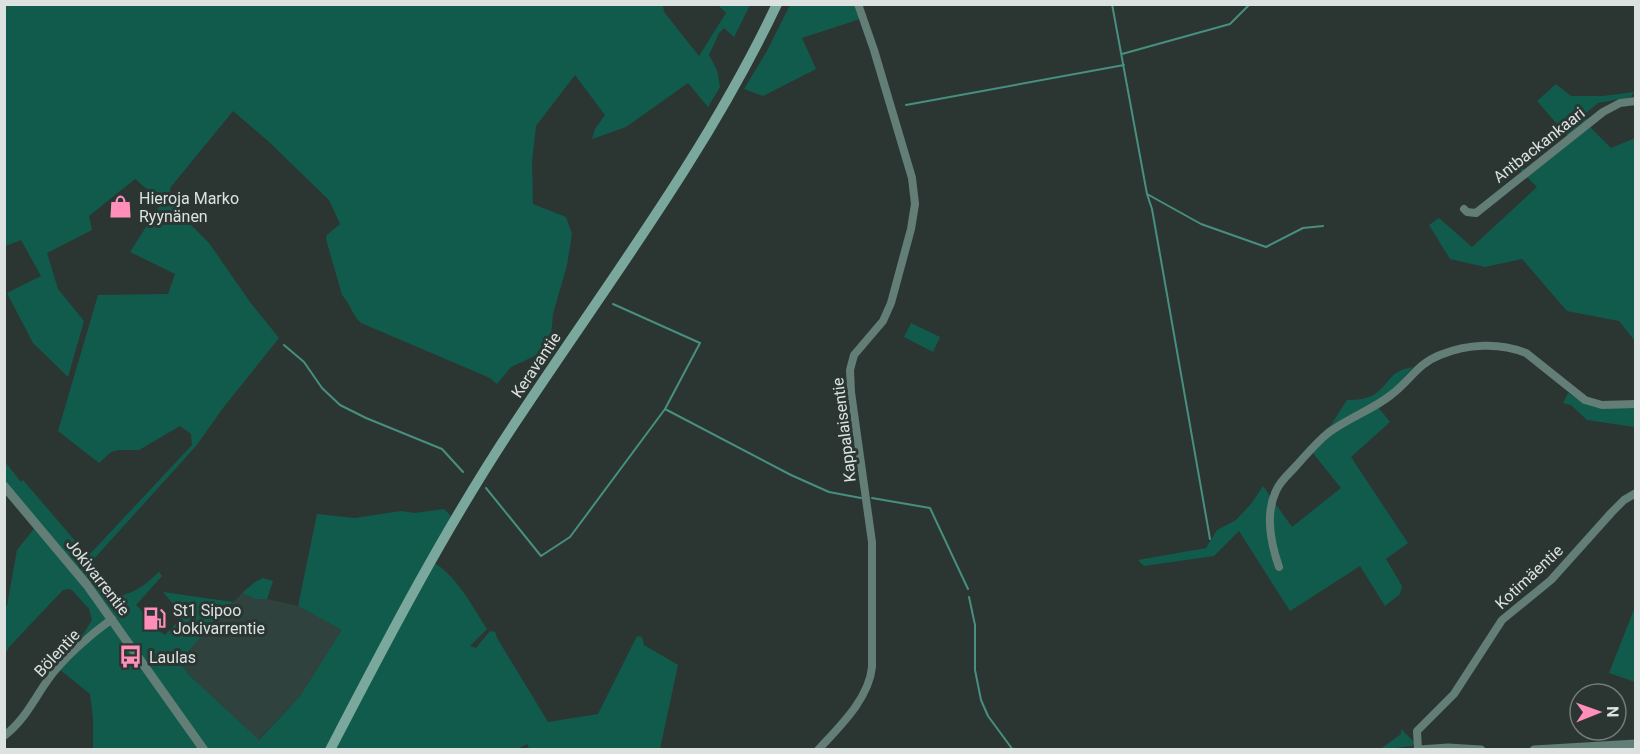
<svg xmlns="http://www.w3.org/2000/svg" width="1640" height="754" font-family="Roboto,sans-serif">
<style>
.built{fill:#30423d}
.green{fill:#115b4d}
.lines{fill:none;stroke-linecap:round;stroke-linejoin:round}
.stream{stroke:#488f7f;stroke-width:2}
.minor{stroke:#627e76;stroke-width:8}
.tertiary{stroke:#627e76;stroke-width:9}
.secondary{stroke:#7aa89c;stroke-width:10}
.labels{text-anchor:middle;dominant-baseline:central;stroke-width:6;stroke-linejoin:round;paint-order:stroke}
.street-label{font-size:16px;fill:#dbe2e0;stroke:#2b3633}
.poi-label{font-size:16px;fill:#dbe2e0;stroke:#2b3633;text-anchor:start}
</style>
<rect width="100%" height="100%" fill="#2b3633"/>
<path class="built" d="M 242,593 L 255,599 L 267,599 L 298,606 L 343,630 L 300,696 L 258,740 L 189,675 L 179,660 Z"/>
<path class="green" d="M 4,5 L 663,5 L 664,12 L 699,56 L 726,13 L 718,5 L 750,5 L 734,37 L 724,28 L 719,33 L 709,55 L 717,70 L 720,87 L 708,107 L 688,83 L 626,127 L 592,139 L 595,129 L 605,115 L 575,75 L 536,126 L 532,161 L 533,204 L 566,217 L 572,234 L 567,265 L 553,314 L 551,336 L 537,355 L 511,367 L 497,384 L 490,378 L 462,366 L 361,323 C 352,315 350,303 342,295 L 326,239 L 327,235 L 340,224 L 329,200 L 268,141 L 233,111 L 170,188 L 171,202 L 176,210 L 209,243 L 250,302 L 279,338 L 223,408 L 196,446 L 92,561 L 119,596 C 136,593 147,583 159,572 L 162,576 L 136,605 C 147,615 151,627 165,635 L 183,616 L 163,592 L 233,602 L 179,661 L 189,675 L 259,740 L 300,696 L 342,630 L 298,606 L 317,514 L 355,518 L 401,511 L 415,513 L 444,509 L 455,520 L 431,561 C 456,574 472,606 487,629 L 470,646 L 476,648 L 490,631 L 495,632 L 497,638 L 548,722 L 598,714 L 637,636 L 642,637 L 644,645 L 678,665 L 660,749 L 530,750 L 527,744 L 515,750 L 93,749 L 93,718 L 90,694 L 54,665 L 84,633 L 92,620 L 89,609 L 72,590 L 69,589 L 63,590 L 9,647 L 5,655 L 5,606 L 7,606 L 17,550 L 37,525 L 5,486 L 5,462 L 21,482 L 23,480 L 83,550 L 91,553 L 192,445 L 191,434 L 180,426 L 139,450 L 118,450 L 111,452 L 99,463 L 58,431 L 98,295 L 168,294 L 175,274 L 130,252 L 162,202 L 135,179 L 89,216 L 92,230 L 47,253 L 58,289 L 84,321 L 68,377 L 33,343 L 7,293 L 41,276 L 21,240 L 5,246 Z
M 790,5 L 854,5 L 860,19 L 802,38 L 816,69 L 763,96 L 744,89 L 767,51 Z
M 1556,84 L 1571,96 L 1603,96 L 1634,92 L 1631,97 L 1598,103 L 1585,114 L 1590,127 L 1611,148 L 1635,138 L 1635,341 L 1619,321 L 1567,311 L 1522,259 L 1485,267 L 1450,259 L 1429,225 L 1439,218 L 1472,247 L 1537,187 L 1512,162 L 1515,160 L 1529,174 L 1571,140 L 1537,101 Z
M 911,323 L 940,337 L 933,352 L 904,337 Z
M 1413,367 L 1389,394 L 1374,402 L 1390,422 L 1351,457 L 1408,543 L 1386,559 L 1402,586 L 1400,594 L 1385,606 L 1360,566 L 1290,611 L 1239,531 L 1214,556 L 1144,566 L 1138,560 L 1206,548 L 1217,530 L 1236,520 L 1251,504 L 1263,486 L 1292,527 L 1341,488 L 1308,447 L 1331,425 L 1347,400 C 1357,400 1367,399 1375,394 C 1392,382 1387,372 1413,367 Z
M 1568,393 L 1585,404 L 1635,408 L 1635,427 L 1587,420 L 1571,405 L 1563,403 Z
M 263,578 L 273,581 L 267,599 L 255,599 L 242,593 L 255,582 Z
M 1635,607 L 1636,682 L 1635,682 L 1609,673 Z
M 1401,729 L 1414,742 L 1412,746 L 1379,750 L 1401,734 Z"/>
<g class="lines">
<path class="stream" d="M 1112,4 L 1147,194 L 1152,209 L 1210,539
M 1122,54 L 1230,24 L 1250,4
M 906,105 L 1124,65
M 1147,194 L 1201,224 L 1266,247 L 1303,228 L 1323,226
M 284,345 L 304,362 L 322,388 L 340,405 L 366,418 L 442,449 L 463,472
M 665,409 L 791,475 L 829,492 L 861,498
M 486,488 L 541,556 L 570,537 L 665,409 L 700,343 L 613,304
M 872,498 L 930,508 L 968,589
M 969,597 L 975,625 L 975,670 L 981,700 L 988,716 L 1013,750"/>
<path class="minor" d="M 1464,209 L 1467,212 L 1476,213 L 1603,112 L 1620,103 L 1636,101
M 1279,567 C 1271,544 1265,514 1276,491 C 1280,481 1289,474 1296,466 C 1306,455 1316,443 1328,433 C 1348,418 1372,410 1391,395 C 1410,381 1417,364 1440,355 C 1467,344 1499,342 1526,353 L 1585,400 L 1602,405 L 1636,404
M 4,736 C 24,721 33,701 47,681 C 62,659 91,634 112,619
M 818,750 C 839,727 869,699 872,667 L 872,542 L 851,392 L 850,370 L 854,355 L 883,321 L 891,303 L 911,229 L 915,204 L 912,178 L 874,50 L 858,4
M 1418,750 L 1417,731 L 1454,694 L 1502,620 L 1551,580 L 1612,512 L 1624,500 L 1636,493"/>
<path class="tertiary" d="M 4,486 L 87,585 L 204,750
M 1419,750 L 1448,748 L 1481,750
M 1534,750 L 1636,744"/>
<path class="secondary" d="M 330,750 C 388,638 446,527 515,423 C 606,285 706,154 777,4"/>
</g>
<defs>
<symbol id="shop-bare" viewBox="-9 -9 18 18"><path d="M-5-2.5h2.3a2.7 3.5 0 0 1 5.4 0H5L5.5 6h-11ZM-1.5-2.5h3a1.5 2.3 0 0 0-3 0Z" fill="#ff8eb9" stroke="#2b3633" stroke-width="2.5" paint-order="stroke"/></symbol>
<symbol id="fuel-bare" viewBox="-9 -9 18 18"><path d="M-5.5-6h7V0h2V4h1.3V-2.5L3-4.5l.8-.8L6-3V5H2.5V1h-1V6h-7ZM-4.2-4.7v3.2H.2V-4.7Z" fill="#ff8eb9" stroke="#2b3633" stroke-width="2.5" paint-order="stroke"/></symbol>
<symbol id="bus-bare" viewBox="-9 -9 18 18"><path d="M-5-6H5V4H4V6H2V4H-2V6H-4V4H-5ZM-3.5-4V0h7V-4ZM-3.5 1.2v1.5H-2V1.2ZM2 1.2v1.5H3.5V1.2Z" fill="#ff8eb9" stroke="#2b3633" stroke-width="2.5" paint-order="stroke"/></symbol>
</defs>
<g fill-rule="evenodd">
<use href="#shop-bare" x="104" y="190" width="33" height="33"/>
<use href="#fuel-bare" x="138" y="602" width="33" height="33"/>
<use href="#bus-bare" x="114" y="640" width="33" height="33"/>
</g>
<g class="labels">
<g class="street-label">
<text transform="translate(1539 145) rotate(-38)">Antbackankaari</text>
<text transform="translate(536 365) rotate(-56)">Keravantie</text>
<text transform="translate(844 430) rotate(-97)">Kappalaisentie</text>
<text transform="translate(98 577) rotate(52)">Jokivarrentie</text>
<text transform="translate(1529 577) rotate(-43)">Kotimäentie</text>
<text transform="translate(57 653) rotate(-47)">Bölentie</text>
</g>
<g class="poi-label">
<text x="139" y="198">Hieroja Marko<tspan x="139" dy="18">Ryynänen</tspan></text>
<text x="173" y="610">St1 Sipoo<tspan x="173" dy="18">Jokivarrentie</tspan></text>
<text x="149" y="657">Laulas</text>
</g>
</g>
<rect width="1640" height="754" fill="none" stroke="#dbe2e0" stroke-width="12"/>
<g transform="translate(1598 712) rotate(89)"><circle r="28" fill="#2b3633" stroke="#717b78" stroke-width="1.5"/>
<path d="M0-4.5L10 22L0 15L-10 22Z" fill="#ff8eb9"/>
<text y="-9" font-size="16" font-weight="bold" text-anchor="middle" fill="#dbe2e0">N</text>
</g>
</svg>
